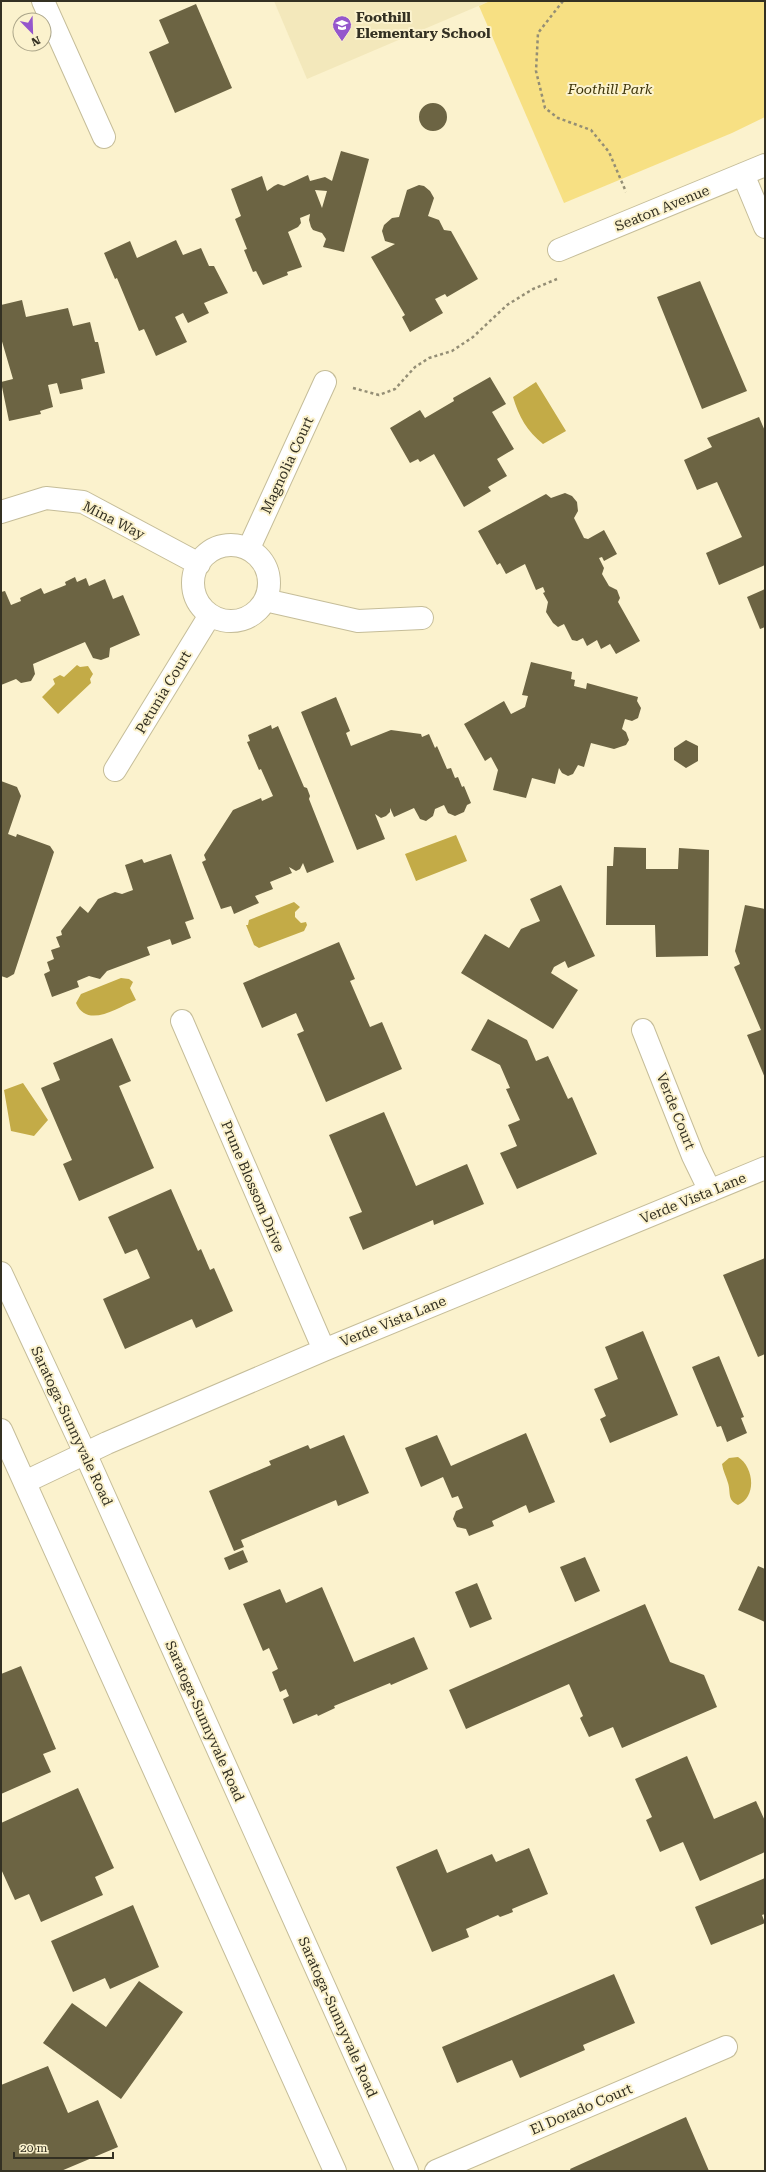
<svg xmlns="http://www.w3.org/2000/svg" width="766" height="2172" font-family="'Roboto Serif',serif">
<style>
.built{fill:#f3e8bb}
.green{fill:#f7e083}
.water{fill:#c3ab47}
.building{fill:#6c6443;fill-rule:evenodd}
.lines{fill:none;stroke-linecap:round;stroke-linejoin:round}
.minor-casing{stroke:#c5bd99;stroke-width:24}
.primary-casing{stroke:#c5bd99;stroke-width:24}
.path{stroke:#948e75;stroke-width:2.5;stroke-dasharray:3 3;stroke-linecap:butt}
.minor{stroke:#fff;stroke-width:22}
.primary{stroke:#fff;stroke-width:22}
.labels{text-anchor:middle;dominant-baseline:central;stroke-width:4;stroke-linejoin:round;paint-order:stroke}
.poi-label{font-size:14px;font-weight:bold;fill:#343123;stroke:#fbf2cd;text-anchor:start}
.park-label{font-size:14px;font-style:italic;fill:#3d3307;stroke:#fbf2cd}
.street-label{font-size:14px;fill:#343123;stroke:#fbf2cd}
</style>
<rect width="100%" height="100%" fill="#fbf2cd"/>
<path class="built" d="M 274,1 L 490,1 L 307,79 Z"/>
<path class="green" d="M 490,1 L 765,1 L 765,117 L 732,133 L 564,203 L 479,6 Z"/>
<path class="water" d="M 536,382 L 566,431 L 543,444 C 527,431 519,417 513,397 Z
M 77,665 L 80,667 L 88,666 L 93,674 L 90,679 L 91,683 L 58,714 L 42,697 L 55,684 L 53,679 L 60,675 L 64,677 Z
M 456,835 L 467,861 L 416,881 L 405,854 Z
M 294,902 L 300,907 L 295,912 L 295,917 L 301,923 L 306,922 L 307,925 L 304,931 L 259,948 L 254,945 L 246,925 L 248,925 L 249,920 Z
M 121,978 L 129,979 L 133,982 L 130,988 L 136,1000 C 117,1008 87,1029 76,1003 L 81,994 Z
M 23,1083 L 48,1120 L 34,1136 L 11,1131 L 4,1090 Z
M 738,1457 C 754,1467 757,1497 738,1505 C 727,1500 731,1493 728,1483 C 726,1476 723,1471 722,1464 L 729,1458 Z"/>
<path class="building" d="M 196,4 L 232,88 L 175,113 L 149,52 L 169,43 L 159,20 Z
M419 117a14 14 0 1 1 28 0a14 14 0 1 1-28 0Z
M 341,151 L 369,159 L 344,252 L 323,247 L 326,239 L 322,233 L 313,230 L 311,227 L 309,220 L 310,214 L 300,218 L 301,223 L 298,227 L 288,232 L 302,267 L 287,272 L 288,275 L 263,285 L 256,271 L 253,272 L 244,250 L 247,249 L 235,219 L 241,216 L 231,189 L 262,176 L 267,191 L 274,186 L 278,184 L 284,186 L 308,175 L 310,181 L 325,177 L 332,181 ZM 315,190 L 327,191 L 322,208 Z
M 419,185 L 424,186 L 430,191 L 434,198 L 428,216 L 439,220 L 444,230 L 451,231 L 478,279 L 447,297 L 445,294 L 435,299 L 443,313 L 410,332 L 402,317 L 405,315 L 371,257 L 395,244 L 385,241 L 382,231 L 384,225 L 392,218 L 399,217 L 407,190 Z
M 176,240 L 183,255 L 201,248 L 209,266 L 214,266 L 228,293 L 204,303 L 209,313 L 188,323 L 183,313 L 175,317 L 187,342 L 156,356 L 144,329 L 139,331 L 117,278 L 115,279 L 104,253 L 130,241 L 137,258 Z
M 700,281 L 747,391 L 702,409 L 657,297 Z
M 22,300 L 26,317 L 68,308 L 73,326 L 90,322 L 95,342 L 98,342 L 105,373 L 81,379 L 83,389 L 60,394 L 57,383 L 48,385 L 53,407 L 40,411 L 41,414 L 9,421 L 1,382 L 13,379 L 1,338 L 1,305 Z
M 490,377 L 506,404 L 492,412 L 514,449 L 497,459 L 507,476 L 488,487 L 491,491 L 464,507 L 434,454 L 420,462 L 418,459 L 410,463 L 390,428 L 420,410 L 425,418 L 454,401 L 453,398 Z
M 759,417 L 765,431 L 765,565 L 719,585 L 706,553 L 742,537 L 717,482 L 697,490 L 684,460 L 712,447 L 707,438 Z
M 565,493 L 572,496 L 577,502 L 578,511 L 574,518 L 584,538 L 588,539 L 604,530 L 617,554 L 604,561 L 602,557 L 599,558 L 604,568 L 602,574 L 609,586 L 617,590 L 620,598 L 618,602 L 640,641 L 616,654 L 610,644 L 601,649 L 597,640 L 587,646 L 583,638 L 577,641 L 572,640 L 564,624 L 558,627 L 553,623 L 546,612 L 548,602 L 543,593 L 545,592 L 543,587 L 536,590 L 525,564 L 506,574 L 500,563 L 497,565 L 478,531 L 546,494 L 551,498 Z
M 75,577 L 77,582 L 86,578 L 89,586 L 105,579 L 113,599 L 123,595 L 140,635 L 110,648 L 109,657 L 101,660 L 93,658 L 85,642 L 33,664 L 35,674 L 31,681 L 21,683 L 16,679 L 1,685 L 1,592 L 5,591 L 11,605 L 21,601 L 20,598 L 41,588 L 44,594 L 66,585 L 65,582 Z
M 765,589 L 765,627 L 760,629 L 747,597 Z
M 531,662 L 572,672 L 571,679 L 575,680 L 574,686 L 586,689 L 587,683 L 638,697 L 637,701 L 641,708 L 638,718 L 632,721 L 625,719 L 622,729 L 626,732 L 629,740 L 626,745 L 614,749 L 591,743 L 584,767 L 578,765 L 573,774 L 568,776 L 562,773 L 559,768 L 555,784 L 532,778 L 526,798 L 493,790 L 498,770 L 491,757 L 485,761 L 464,724 L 504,701 L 511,714 L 525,707 L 528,696 L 522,695 Z
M 336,697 L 350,731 L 346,733 L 351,746 L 391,730 L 421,734 L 422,737 L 429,734 L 435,748 L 437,746 L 447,769 L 451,768 L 455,778 L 458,777 L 462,787 L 464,786 L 471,803 L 467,805 L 464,812 L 455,816 L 448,813 L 444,805 L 435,809 L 433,816 L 426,821 L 420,819 L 414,808 L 394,817 L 390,808 L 390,812 L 386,816 L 381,818 L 375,814 L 385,839 L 357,850 L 301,712 Z
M 271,725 L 272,729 L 278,726 L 304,787 L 307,788 L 310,796 L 309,799 L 334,862 L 307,873 L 303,863 L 300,869 L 296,871 L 289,867 L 292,873 L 270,882 L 273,889 L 255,896 L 259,903 L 234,914 L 231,906 L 221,909 L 202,862 L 206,860 L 204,855 L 233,810 L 261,798 L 262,801 L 273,796 L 261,769 L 259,770 L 247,742 L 250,741 L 248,735 Z
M 686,740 L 698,746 L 698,761 L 686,768 L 674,760 L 674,748 Z
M 1,781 L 17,787 L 21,796 L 8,834 L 16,837 L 17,834 L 50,846 L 54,852 L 14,974 L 7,978 L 1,976 Z
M 614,847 L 646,848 L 646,869 L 678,869 L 679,848 L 709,850 L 708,956 L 656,957 L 655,925 L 606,925 L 607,866 L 613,866 Z
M 171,854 L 194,919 L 185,922 L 191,938 L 172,945 L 170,939 L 147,947 L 150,955 L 107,971 L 100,979 L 89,976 L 77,981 L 79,987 L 52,997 L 44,974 L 50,971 L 47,962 L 54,959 L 51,950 L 60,947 L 56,937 L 62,935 L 61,931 L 80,906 L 88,913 L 98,899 L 115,892 L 122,894 L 133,890 L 125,865 L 142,859 L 144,863 Z
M 561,885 L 595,956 L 568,968 L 565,961 L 554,967 L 551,973 L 578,990 L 553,1029 L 461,973 L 485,934 L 509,948 L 521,929 L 540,921 L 530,899 Z
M 745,905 L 765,909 L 765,1078 L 747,1035 L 761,1030 L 734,967 L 740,964 L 735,951 Z
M 339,942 L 355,979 L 350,981 L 370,1027 L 382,1022 L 402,1069 L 326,1102 L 297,1034 L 304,1031 L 296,1013 L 262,1028 L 243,983 Z
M 488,1019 L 527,1040 L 536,1061 L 548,1056 L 568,1099 L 572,1097 L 597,1154 L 517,1189 L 500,1153 L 517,1146 L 508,1125 L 520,1120 L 506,1089 L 510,1088 L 500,1065 L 471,1050 Z
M 112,1038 L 131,1081 L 119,1086 L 154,1168 L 79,1201 L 63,1164 L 72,1160 L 41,1088 L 60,1080 L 53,1063 Z
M 384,1112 L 416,1186 L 467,1164 L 484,1204 L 434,1225 L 433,1220 L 363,1250 L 349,1217 L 362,1212 L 329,1135 Z
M 171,1189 L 198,1251 L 201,1249 L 210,1270 L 214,1268 L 233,1311 L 196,1328 L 192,1319 L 125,1349 L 103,1299 L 150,1278 L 137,1249 L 125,1254 L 108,1217 Z
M 765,1258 L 765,1354 L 758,1357 L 723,1275 Z
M 643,1331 L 678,1415 L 610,1443 L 600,1419 L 606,1416 L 594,1389 L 618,1379 L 605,1347 Z
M 719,1356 L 744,1417 L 741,1418 L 747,1433 L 727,1442 L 721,1426 L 717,1427 L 692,1367 Z
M 526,1433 L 555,1502 L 529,1513 L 526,1505 L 492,1521 L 494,1526 L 469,1536 L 466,1529 L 457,1527 L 453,1519 L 456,1511 L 463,1508 L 458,1496 L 452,1498 L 443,1477 L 421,1487 L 405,1448 L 437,1435 L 451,1466 Z
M 344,1435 L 369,1493 L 338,1506 L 336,1500 L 241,1540 L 244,1547 L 234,1551 L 209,1491 L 271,1465 L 269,1461 L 308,1445 L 310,1449 Z
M 243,1550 L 248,1562 L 229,1570 L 224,1558 Z
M 585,1557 L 600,1591 L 575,1602 L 560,1567 Z
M 758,1566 L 765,1569 L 765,1622 L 738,1610 Z
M 477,1583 L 492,1619 L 470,1628 L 455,1592 Z
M 322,1587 L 354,1662 L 414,1637 L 428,1669 L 391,1685 L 390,1683 L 334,1706 L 335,1708 L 318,1716 L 317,1714 L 293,1724 L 283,1699 L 289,1696 L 286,1689 L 280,1692 L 272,1672 L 278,1669 L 269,1648 L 263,1651 L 243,1604 L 280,1589 L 286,1603 Z
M 645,1604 L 670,1662 L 704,1675 L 717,1707 L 622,1748 L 613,1727 L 589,1737 L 580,1718 L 583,1716 L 569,1684 L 466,1729 L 449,1690 Z
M 21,1666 L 56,1749 L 43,1754 L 51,1772 L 1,1794 L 1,1674 Z
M 687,1756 L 714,1819 L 756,1801 L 765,1821 L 765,1852 L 700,1881 L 683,1842 L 660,1852 L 646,1820 L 652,1817 L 635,1779 Z
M 78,1788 L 114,1868 L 95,1877 L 103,1895 L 41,1922 L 29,1894 L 15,1900 L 1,1869 L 1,1823 Z
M 529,1848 L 548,1894 L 512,1909 L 513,1912 L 500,1917 L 498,1915 L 466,1929 L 469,1937 L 432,1952 L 396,1867 L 437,1849 L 447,1873 L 492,1854 L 496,1862 Z
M 765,1878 L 765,1914 L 762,1915 L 765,1923 L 711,1945 L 695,1907 Z
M 133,1905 L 159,1967 L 110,1989 L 105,1978 L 73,1992 L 51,1941 Z
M 614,1974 L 635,2023 L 583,2045 L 585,2050 L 520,2078 L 512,2060 L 457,2083 L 442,2047 Z
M 139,1981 L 183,2012 L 121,2099 L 43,2043 L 72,2003 L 106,2027 Z
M 48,2066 L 68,2113 L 98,2100 L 118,2147 L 61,2171 L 1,2171 L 1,2085 Z
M 686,2117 L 709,2171 L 571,2171 L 570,2169 Z"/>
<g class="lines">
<defs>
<path id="minor" d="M 43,1 L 104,137
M 743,174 L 765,227
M 559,250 L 765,165
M 1,512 L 46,498 L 83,502 L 199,564
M193 583a38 38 0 1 1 76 0a38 38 0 1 1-76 0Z
M 249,548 L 325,382
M 265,600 L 358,621 L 422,618
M 115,770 L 210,615
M 182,1021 L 324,1350
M 643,1030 L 693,1156 L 710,1191
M 25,1482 L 107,1443 L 324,1350 L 765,1168
M 436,2171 L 726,2047"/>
<path id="primary" d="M 1,1273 L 85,1453 L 407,2171
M 1,1430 L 335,2171"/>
</defs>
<use href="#minor" class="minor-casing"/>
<use href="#primary" class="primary-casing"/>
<path class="path" d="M 563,1 L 538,33 L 536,71 L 545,108 L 558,118 L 591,130 L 609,152 L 626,192
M 353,388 L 379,395 L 395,389 L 415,367 L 429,358 L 452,351 L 473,337 L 507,305 L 533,289 L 557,279"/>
<use href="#minor" class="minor"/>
<use href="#primary" class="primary"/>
</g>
<defs>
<symbol id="school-pin" viewBox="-11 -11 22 30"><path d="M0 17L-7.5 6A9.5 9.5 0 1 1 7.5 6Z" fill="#9556cc" stroke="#fbf2cd"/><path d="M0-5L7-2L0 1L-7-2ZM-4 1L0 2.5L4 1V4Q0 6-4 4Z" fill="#fff"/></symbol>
</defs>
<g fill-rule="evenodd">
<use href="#school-pin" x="331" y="14" width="22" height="30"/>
</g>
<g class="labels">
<g class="poi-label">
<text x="356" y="17">Foothill<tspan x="356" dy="16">Elementary School</tspan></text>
</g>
<g class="park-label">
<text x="610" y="89">Foothill Park</text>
</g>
<g class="street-label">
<text transform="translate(662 208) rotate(-22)">Seaton Avenue</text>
<text transform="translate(287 465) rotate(-65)">Magnolia Court</text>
<text transform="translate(114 520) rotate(27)">Mina Way</text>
<text transform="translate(163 692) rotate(-59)">Petunia Court</text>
<text transform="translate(676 1111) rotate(68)">Verde Court</text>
<text transform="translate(253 1186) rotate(67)">Prune Blossom Drive</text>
<text transform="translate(693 1198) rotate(-22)">Verde Vista Lane</text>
<text transform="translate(393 1321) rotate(-22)">Verde Vista Lane</text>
<text transform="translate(72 1426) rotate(65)">Saratoga-Sunnyvale Road</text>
<text transform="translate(205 1721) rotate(66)">Saratoga-Sunnyvale Road</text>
<text transform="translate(338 2017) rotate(66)">Saratoga-Sunnyvale Road</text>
<text transform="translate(581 2109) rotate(-23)">El Dorado Court</text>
</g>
</g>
<rect width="766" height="2172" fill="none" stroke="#343123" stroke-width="4"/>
<g transform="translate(32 32) rotate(157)"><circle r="19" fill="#fbf2cd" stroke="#aba589"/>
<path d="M0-3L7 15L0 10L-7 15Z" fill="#9556cc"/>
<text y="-6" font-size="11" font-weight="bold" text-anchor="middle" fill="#343123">N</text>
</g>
<path d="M14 2152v6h99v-6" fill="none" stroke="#343123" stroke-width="2"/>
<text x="20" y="2152" font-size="12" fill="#343123" stroke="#fbf2cd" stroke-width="3" paint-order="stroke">20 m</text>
</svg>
